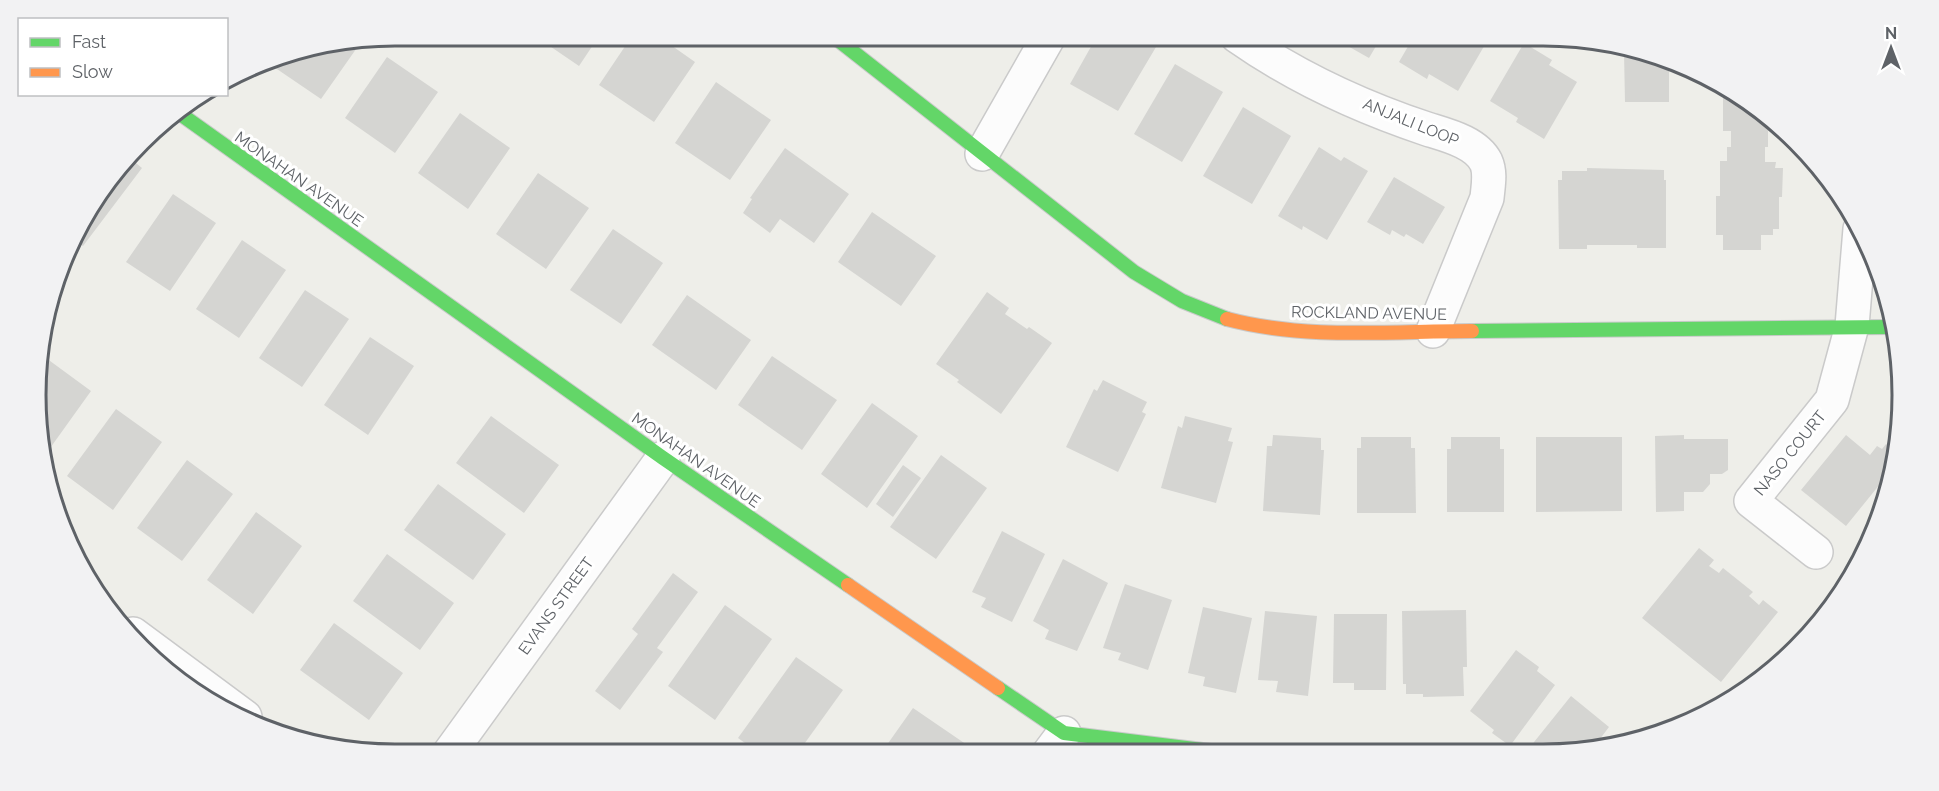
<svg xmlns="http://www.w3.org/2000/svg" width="1939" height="791" font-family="Raleway,sans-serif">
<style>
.building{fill:#d5d5d2}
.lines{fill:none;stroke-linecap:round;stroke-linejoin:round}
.street-casing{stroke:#cacaca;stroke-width:36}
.fast-casing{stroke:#c9caca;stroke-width:16}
.slow-casing{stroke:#c9caca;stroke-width:16}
.street{stroke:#fcfcfc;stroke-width:33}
.fast{stroke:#63d668;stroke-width:14}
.slow{stroke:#ff974d;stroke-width:14}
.labels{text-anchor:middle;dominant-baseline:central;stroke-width:6;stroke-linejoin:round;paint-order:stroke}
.street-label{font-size:16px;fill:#5e6267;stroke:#fff}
.rim{fill:none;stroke:#5e6267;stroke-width:3}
</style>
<rect width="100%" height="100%" fill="#eeeee9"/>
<path class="building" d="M 535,36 L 599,36 L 579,66 Z
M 632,36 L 658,36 L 695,62 L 654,122 L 599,85 Z
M 1097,36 L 1149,36 L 1159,42 L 1118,111 L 1070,84 Z
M 1330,36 L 1382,36 L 1369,58 Z
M 1414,36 L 1490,36 L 1458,91 L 1429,74 L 1427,79 L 1399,62 Z
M 361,42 L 321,99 L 271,65 L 280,55 Z
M 1524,43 L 1552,60 L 1549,65 L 1577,82 L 1544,139 L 1516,122 L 1518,118 L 1490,101 Z
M 1624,52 L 1639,52 L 1658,55 L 1669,61 L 1669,102 L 1625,102 Z
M 387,57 L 438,92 L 395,153 L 345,118 Z
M 1175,64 L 1223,92 L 1182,162 L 1134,134 Z
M 716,82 L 771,120 L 730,180 L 675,143 Z
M 1723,93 L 1780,125 L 1780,131 L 1768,131 L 1768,147 L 1765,147 L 1765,162 L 1776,162 L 1775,168 L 1783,168 L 1782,197 L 1779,197 L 1779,229 L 1773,229 L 1773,235 L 1761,235 L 1761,250 L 1723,250 L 1723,235 L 1716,235 L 1716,196 L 1720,196 L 1720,161 L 1727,161 L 1727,147 L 1731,147 L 1731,131 L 1723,131 Z
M 1243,107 L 1291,136 L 1252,204 L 1203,176 Z
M 460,113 L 510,148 L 468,209 L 418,173 Z
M 1319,147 L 1341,161 L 1344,157 L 1368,171 L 1327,240 L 1303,226 L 1302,230 L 1278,216 Z
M 785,148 L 849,194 L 814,243 L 780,219 L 770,233 L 743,213 L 752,199 L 750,198 Z
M 131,159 L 142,168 L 83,246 L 76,241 L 84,216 Z
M 1587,168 L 1664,170 L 1664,180 L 1666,180 L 1666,248 L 1637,248 L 1637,245 L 1587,245 L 1587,249 L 1559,249 L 1558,180 L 1562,180 L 1562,171 L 1587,171 Z
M 538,173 L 589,208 L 546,269 L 496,234 Z
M 1394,177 L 1445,207 L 1423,244 L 1406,234 L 1404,237 L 1392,230 L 1390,235 L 1367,222 Z
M 173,194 L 216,223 L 170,291 L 126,262 Z
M 872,212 L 936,256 L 901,306 L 838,262 Z
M 613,229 L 663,263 L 621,324 L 570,290 Z
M 242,240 L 286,270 L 239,338 L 196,309 Z
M 305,290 L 349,319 L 302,387 L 259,358 Z
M 987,292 L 1009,308 L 1005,314 L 1027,329 L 1029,327 L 1052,343 L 1001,414 L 957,382 L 959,380 L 936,364 Z
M 687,295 L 751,340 L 716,390 L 652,345 Z
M 370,337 L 414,366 L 368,435 L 324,405 Z
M 772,356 L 837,400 L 802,450 L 738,405 Z
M 46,358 L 91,391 L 43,458 L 40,367 Z
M 1103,380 L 1147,402 L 1142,412 L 1146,414 L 1118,472 L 1066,447 L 1094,389 L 1097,391 Z
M 872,403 L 918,436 L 867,508 L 821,474 Z
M 116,409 L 162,442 L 113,510 L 67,476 Z
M 491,416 L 559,465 L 524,513 L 456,463 Z
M 1185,416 L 1232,428 L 1228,441 L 1233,442 L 1216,503 L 1161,488 L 1178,426 L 1182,428 Z
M 1273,435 L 1321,438 L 1321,450 L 1324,450 L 1320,515 L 1263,511 L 1267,446 L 1272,446 Z
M 1684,435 L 1684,439 L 1728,439 L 1728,470 L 1722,474 L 1710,474 L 1710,484 L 1703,492 L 1684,492 L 1684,511 L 1656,512 L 1655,436 Z
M 1846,435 L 1870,455 L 1877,446 L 1882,449 L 1886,444 L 1892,449 L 1889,473 L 1846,526 L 1801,490 Z
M 1361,437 L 1411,437 L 1411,448 L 1415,448 L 1416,513 L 1357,513 L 1357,448 L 1361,448 Z
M 1451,437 L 1500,437 L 1500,449 L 1504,449 L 1504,512 L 1447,512 L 1447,449 L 1451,449 Z
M 1536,437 L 1622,437 L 1622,511 L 1536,512 Z
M 941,455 L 987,488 L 936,559 L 890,527 Z
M 187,460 L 233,494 L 182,561 L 137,528 Z
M 903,465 L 921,478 L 893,517 L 876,504 Z
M 438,484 L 506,534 L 473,580 L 404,530 Z
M 256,512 L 302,546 L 253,614 L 207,580 Z
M 1002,531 L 1045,554 L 1012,622 L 981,607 L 986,598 L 972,592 Z
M 1699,548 L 1714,560 L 1709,566 L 1719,573 L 1723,568 L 1753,592 L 1749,596 L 1759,605 L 1763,600 L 1778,612 L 1721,682 L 1642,618 Z
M 387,554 L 454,603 L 420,650 L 353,601 Z
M 1063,559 L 1108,583 L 1077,651 L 1045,639 L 1049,630 L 1033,621 Z
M 673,573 L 698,592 L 657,648 L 663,652 L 620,710 L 595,691 L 638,634 L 632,629 Z
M 1125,584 L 1172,600 L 1148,670 L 1118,660 L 1121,653 L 1103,648 Z
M 725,605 L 772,639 L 715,720 L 668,686 Z
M 1203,607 L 1252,618 L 1236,693 L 1203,686 L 1205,677 L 1188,673 Z
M 1466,610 L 1467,667 L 1463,667 L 1464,696 L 1423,697 L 1423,694 L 1406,694 L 1406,684 L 1403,684 L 1402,611 Z
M 1265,611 L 1317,616 L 1308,696 L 1276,692 L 1278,681 L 1258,680 Z
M 1334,614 L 1387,614 L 1386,690 L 1354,690 L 1354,683 L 1333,683 Z
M 334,623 L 403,673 L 369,720 L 300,670 Z
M 1516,650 L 1539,667 L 1537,671 L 1555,685 L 1510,746 L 1492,733 L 1494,730 L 1470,711 Z
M 796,657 L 843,690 L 797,754 L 760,754 L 738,738 Z
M 1571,696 L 1609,727 L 1590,752 L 1526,752 Z
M 913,708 L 973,749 L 970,753 L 892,754 L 884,749 Z
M 1625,737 L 1633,741 L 1620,744 Z"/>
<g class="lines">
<defs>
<path id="street" d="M 1237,36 C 1294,76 1361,107 1427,129 C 1446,135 1476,142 1486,162 C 1491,173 1488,186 1487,198 L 1433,331
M 982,154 L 1049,36
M 1816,552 L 1751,501 L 1832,400 L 1852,326 L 1860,229
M 133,634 L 245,717
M 1049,753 L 1064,733
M 448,755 L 663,458"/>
<path id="fast" d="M 833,36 L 1134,272 L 1182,301 L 1227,319
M 179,113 L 663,458 L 848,585
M 1472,331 L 1890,327
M 998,688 L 1064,733 L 1227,753"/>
<path id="slow" d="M 1227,319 C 1306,340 1392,331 1472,331
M 848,585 L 998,688"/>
</defs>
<use href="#street" class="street-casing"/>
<use href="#fast" class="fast-casing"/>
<use href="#slow" class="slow-casing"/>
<use href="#street" class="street"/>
<use href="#fast" class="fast"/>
<use href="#slow" class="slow"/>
</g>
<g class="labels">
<g class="street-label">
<text transform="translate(1411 122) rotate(22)">ANJALI LOOP</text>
<text transform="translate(299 179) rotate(35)">MONAHAN AVENUE</text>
<text transform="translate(1369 313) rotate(1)">ROCKLAND AVENUE</text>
<text transform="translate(1790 453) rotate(-51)">NASO COURT</text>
<text transform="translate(696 460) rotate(35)">MONAHAN AVENUE</text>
<text transform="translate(556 606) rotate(-54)">EVANS STREET</text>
</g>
</g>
<path d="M0 0H1939V791H0ZM395 46H1543A349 349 0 0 1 1892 395V395A349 349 0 0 1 1543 744H395A349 349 0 0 1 46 395V395A349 349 0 0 1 395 46Z" fill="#f2f2f3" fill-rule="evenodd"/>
<path class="rim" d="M395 46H1543A349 349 0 0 1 1892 395V395A349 349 0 0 1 1543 744H395A349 349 0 0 1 46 395V395A349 349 0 0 1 395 46Z"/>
<rect x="18" y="18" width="210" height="78" fill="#ffffff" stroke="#bfc0c2" stroke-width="1.5"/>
<rect x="30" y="38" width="30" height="9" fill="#63d668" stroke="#bfc0c2" stroke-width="1.5"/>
<text x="72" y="48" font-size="18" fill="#5e6267">Fast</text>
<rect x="30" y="68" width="30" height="9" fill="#ff974d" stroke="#bfc0c2" stroke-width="1.5"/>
<text x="72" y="78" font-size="18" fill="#5e6267">Slow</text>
<g transform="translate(1891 48)" stroke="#ffffff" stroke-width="4.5" paint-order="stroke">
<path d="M0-4.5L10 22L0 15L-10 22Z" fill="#5e6267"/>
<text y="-9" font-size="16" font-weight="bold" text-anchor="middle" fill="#5e6267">N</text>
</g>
</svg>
